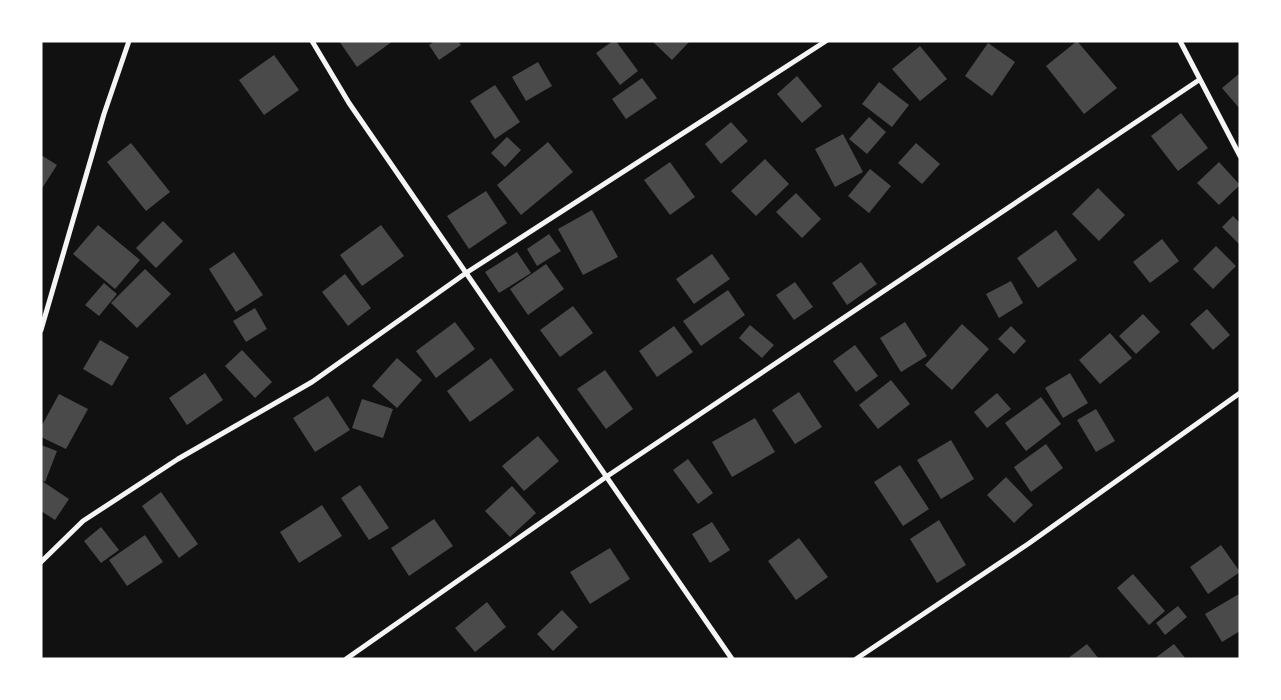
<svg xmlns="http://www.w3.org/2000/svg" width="1281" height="700" font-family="Raleway,sans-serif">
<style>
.building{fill:#4a4a4a}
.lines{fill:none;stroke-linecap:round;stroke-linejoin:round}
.minor{stroke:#f5f5f5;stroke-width:5}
</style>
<rect width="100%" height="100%" fill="#111"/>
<path class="building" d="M 339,41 L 393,41 L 357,67 Z
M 435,41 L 458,41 L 461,45 L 439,60 L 429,45 Z
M 613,41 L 616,41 L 638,71 L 620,85 L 596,53 Z
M 652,41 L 690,41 L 672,60 Z
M 1077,41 L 1117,88 L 1084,114 L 1046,66 Z
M 988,43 L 1015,62 L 992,96 L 965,76 Z
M 920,46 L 947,79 L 920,101 L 892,69 Z
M 274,55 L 299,90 L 264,115 L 239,80 Z
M 538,62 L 552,86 L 526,101 L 512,77 Z
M 1240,73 L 1240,109 L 1222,88 Z
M 797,76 L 822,106 L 802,123 L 777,94 Z
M 642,78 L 657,98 L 626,119 L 612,99 Z
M 879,82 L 909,105 L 892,127 L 862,104 Z
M 495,85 L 520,122 L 495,139 L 470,101 Z
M 1181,113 L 1208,148 L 1178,171 L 1151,136 Z
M 869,117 L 886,132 L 867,154 L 849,139 Z
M 731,122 L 748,141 L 721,164 L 705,144 Z
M 843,134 L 863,172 L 835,187 L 815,149 Z
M 507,137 L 521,150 L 505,167 L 491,153 Z
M 548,142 L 573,172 L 521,215 L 497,185 Z
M 131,143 L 170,192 L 146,211 L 107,162 Z
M 916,143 L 940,164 L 922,184 L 898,163 Z
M 41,155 L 57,165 L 41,190 Z
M 765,159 L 789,184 L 756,216 L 731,191 Z
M 670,162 L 695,197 L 670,215 L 644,180 Z
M 1219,162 L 1240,185 L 1219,205 L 1197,183 Z
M 870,169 L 891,186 L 869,213 L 848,196 Z
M 1098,188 L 1125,215 L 1099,241 L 1072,214 Z
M 486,191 L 507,223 L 469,249 L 447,216 Z
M 796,193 L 821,219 L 802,238 L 776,212 Z
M 592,210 L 618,257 L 583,275 L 558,229 Z
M 1233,216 L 1240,223 L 1240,245 L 1222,227 Z
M 163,221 L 183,241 L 156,268 L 136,248 Z
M 98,225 L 140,260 L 115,289 L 73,254 Z
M 381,225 L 404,256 L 362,286 L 340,255 Z
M 1056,230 L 1077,260 L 1038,288 L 1017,258 Z
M 549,234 L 561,251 L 537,266 L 527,249 Z
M 1162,239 L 1179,261 L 1150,283 L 1133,262 Z
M 1216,246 L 1236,266 L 1213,289 L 1193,269 Z
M 234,252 L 263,295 L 236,312 L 209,269 Z
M 517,252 L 531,273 L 499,293 L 485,272 Z
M 712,254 L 730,279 L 694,304 L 676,279 Z
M 861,262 L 877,284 L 847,305 L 832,283 Z
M 546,264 L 564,289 L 528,315 L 510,289 Z
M 145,269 L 171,294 L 137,328 L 111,303 Z
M 345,274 L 371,308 L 348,326 L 322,292 Z
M 1011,281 L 1023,303 L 999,318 L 986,294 Z
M 795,282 L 813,307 L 794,320 L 776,295 Z
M 104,283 L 117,294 L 99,316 L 85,305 Z
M 728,290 L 745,315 L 701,346 L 683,321 Z
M 573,306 L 593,333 L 560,357 L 540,330 Z
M 255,308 L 267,329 L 246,342 L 233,321 Z
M 1207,309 L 1230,335 L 1213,350 L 1190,324 Z
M 1143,314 L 1160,332 L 1136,354 L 1119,336 Z
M 455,322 L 475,349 L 436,378 L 416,351 Z
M 905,322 L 927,356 L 901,372 L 880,338 Z
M 962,324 L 989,349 L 952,390 L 925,365 Z
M 750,325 L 774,345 L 762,358 L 739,338 Z
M 674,326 L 693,352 L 657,377 L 639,351 Z
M 1011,326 L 1026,341 L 1014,354 L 998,339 Z
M 1110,333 L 1132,358 L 1100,384 L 1079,360 Z
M 100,340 L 129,357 L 112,386 L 83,369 Z
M 855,345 L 878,376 L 856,392 L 833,361 Z
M 242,350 L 272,382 L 255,398 L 225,366 Z
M 397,358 L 422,380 L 397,408 L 372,386 Z
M 491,358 L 514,390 L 470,422 L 447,391 Z
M 605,370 L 633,409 L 606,429 L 577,389 Z
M 205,373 L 223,400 L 187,425 L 169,398 Z
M 1070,373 L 1088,403 L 1063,418 L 1045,388 Z
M 891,380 L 910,404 L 878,429 L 859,405 Z
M 799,392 L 822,427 L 795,444 L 772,410 Z
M 997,393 L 1011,409 L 987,428 L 974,412 Z
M 59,394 L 88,409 L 66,449 L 41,437 L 41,427 Z
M 328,396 L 350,430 L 315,452 L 293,418 Z
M 1041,397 L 1061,424 L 1026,451 L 1005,423 Z
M 362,399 L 393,409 L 383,438 L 352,428 Z
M 1096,409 L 1115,441 L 1096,452 L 1077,420 Z
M 755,418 L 775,452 L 732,477 L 712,442 Z
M 538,436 L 559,461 L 524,491 L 502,466 Z
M 951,440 L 974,479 L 941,499 L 917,460 Z
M 1046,444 L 1063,468 L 1031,492 L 1014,467 Z
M 41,445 L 57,451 L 45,482 L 41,480 Z
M 688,459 L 713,493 L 698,504 L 673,470 Z
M 900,465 L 929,509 L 903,526 L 874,482 Z
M 1006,477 L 1033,505 L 1014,523 L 987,495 Z
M 42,481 L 69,499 L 55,520 L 41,511 Z
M 360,485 L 389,528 L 369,540 L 341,498 Z
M 512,486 L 536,513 L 510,537 L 485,511 Z
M 161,492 L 198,544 L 179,558 L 142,506 Z
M 322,505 L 342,536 L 299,563 L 280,532 Z
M 434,519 L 453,546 L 409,576 L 391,548 Z
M 939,520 L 966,565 L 937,583 L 910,539 Z
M 712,522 L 730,550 L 710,563 L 692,534 Z
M 101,527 L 119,550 L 101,563 L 84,541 Z
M 145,535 L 163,562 L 127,586 L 109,560 Z
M 799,538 L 828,577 L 796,600 L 768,561 Z
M 1221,545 L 1240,572 L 1208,594 L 1190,567 Z
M 610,548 L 630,579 L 590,604 L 570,572 Z
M 1133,574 L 1165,611 L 1149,625 L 1117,588 Z
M 1239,594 L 1240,631 L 1222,642 L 1205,614 Z
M 487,602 L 506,627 L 475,652 L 455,628 Z
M 1178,606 L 1187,617 L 1165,635 L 1156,623 Z
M 562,610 L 578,627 L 553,651 L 537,634 Z
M 1087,644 L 1099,659 L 1067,659 Z
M 1174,644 L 1186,659 L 1154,659 Z"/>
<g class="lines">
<path class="minor" d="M 312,41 L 349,103 L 732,659
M 1180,41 L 1240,156
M 41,330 L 104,114 L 129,41
M 41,562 L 83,521 L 178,459 L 312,382 L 466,273 L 826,41
M 346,659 L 606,477 L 1199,80
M 856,659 L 1028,544 L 1240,393"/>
</g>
<rect width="1281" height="700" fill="none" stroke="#ffffff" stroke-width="85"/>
</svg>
